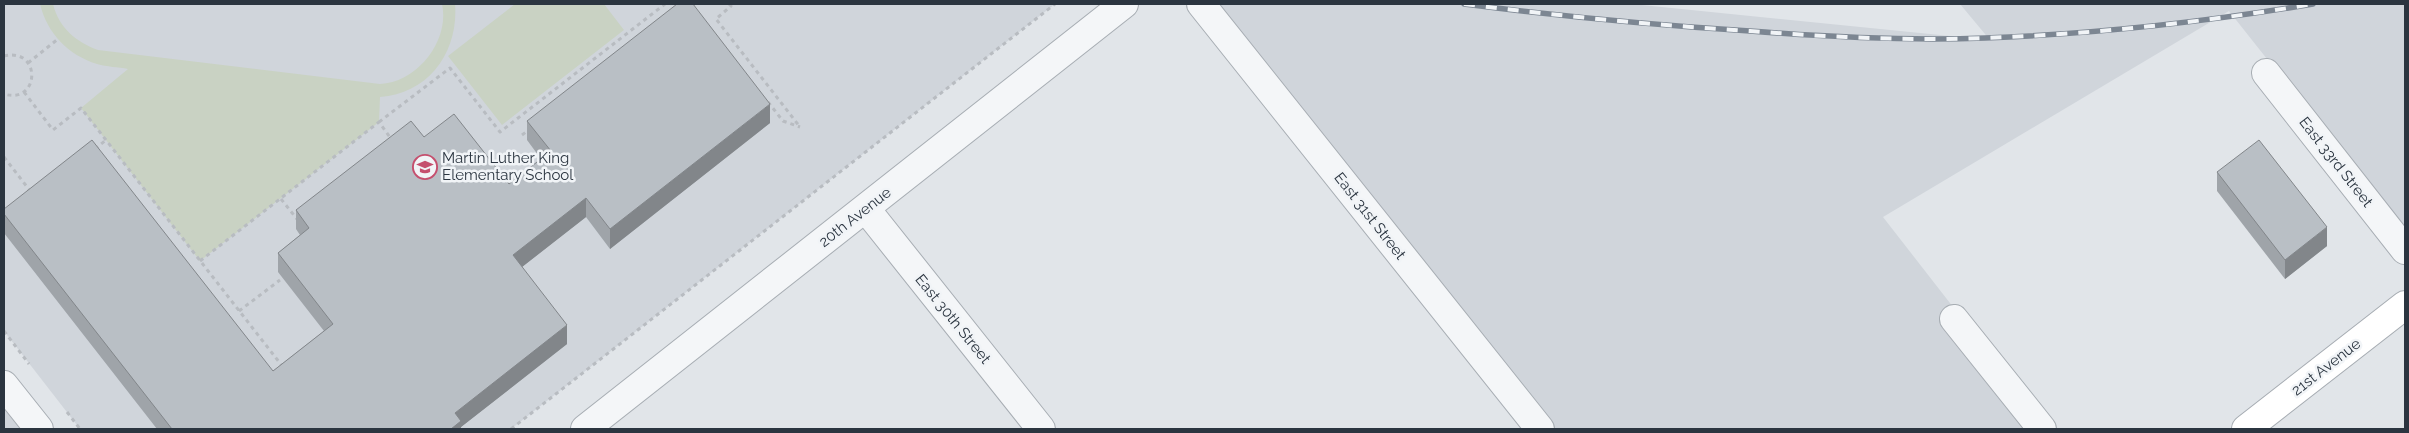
<svg xmlns="http://www.w3.org/2000/svg" width="2409" height="433" font-family="Raleway,sans-serif">
<style>
.built{fill:#d0d5db}
.green{fill:#c9d2c3}
.lines{fill:none;stroke-linecap:round;stroke-linejoin:round}
.street-casing{stroke:#a7adb3;stroke-width:30}
.secondary-casing{stroke:#a7adb3;stroke-width:30}
.path{stroke:#b8bcc1;stroke-width:3;stroke-dasharray:4 4;stroke-linecap:butt}
.street{stroke:#f4f6f8;stroke-width:28}
.secondary{stroke:#fff;stroke-width:28}
.rail-casing{stroke:#7c8692;stroke-width:5.5}
.rail{stroke:#f1f4f7;stroke-width:4;stroke-dasharray:11;stroke-linecap:butt}
.wall{fill:#9fa4a9}
.shaded-wall{fill:#82868a}
.building{fill:#b9bfc5;stroke:#82868a}
.labels{text-anchor:middle;dominant-baseline:central;stroke-width:5;stroke-linejoin:round;paint-order:stroke}
.poi-label{font-size:15px;fill:#2b3540;stroke:#f1f4f7;text-anchor:start}
.street-label{font-size:15px;fill:#2b3540;stroke:#f1f4f7}
</style>
<rect width="100%" height="100%" fill="#e1e5e9"/>
<path class="built" d="M 4,4 L 1055,4 L 511,429 L 80,429 L 4,331 Z
M 1202,4 L 1632,4 L 1990,40 L 1960,4 L 2405,4 L 2405,233 L 2229,11 L 1883,217 L 2048,429 L 1542,429 Z
M 4,379 L 44,429 L 4,429 Z"/>
<path class="green" d="M 40,4 L 53,4 C 59,28 76,42 98,50 L 380,84 C 418,82 450,40 442,4 L 455,4 C 459,51 429,94 380,97 L 379,122 L 200,261 L 81,108 L 128,69 C 118,67 107,67 97,64 C 68,55 47,33 40,4 Z
M 515,4 L 604,4 L 624,30 L 502,125 L 448,56 Z"/>
<g class="lines">
<defs>
<path id="street" d="M 1201,4 L 1540,429
M 2266,73 L 2405,250
M 866,209 L 1041,429
M 1954,319 L 2042,429
M 4,385 L 39,429
M 585,429 L 1124,4"/>
<path id="secondary" d="M 2246,429 L 2405,305"/>
</defs>
<use href="#street" class="street-casing"/>
<use href="#secondary" class="secondary-casing"/>
<path class="path" d="M 729,4 L 731,6 L 716,19 L 800,127
M 4,56 C 42,47 40,105 4,94
M 28,63 L 58,39
M 24,92 L 53,130 L 81,108 L 283,367
M 768,102 L 783,121 L 800,127
M 379,122 L 450,68 L 500,132 L 665,4
M 522,135 L 530,129
M 95,149 L 106,140
M 4,157 L 31,192
M 281,199 L 297,219
M 200,261 L 379,122 L 392,140
M 239,311 L 280,280
M 4,331 L 29,364
M 67,412 L 80,429
M 511,429 L 1055,4"/>
<use href="#street" class="street"/>
<use href="#secondary" class="secondary"/>
<defs>
<path id="rail" d="M 1464,4 C 1559,16 1654,25 1750,31 C 1828,37 1907,41 1985,38 C 2095,34 2205,22 2313,4"/>
</defs>
<use href="#rail" class="rail-casing"/>
<use href="#rail" class="rail"/>
</g>
<path class="wall" d="M 527,121 L 770,123 L 610,249 L 586,217 L 522,267 L 567,344 L 461,427 L 461,429 L 157,429 L 4,233 L 4,209 L 273,371 L 324,331 L 278,272 L 278,253 L 300,235 L 296,229 L 296,210 L 424,137 L 509,184 L 541,159 L 527,140 Z
M 2217,172 L 2327,246 L 2285,279 L 2217,191 Z"/>
<path class="shaded-wall" d="M 770,104 L 770,123 L 610,249 L 610,229 Z
M 586,198 L 586,217 L 513,274 L 513,255 Z
M 2327,227 L 2327,246 L 2285,279 L 2285,260 Z
M 567,325 L 567,344 L 461,427 L 461,429 L 451,429 L 455,413 Z"/>
<path class="building" d="M 677,4 L 693,4 L 770,104 L 610,229 L 586,198 L 513,255 L 567,325 L 455,413 L 461,421 L 451,429 L 172,429 L 4,214 L 4,209 L 92,140 L 273,371 L 333,324 L 278,253 L 309,228 L 296,210 L 411,121 L 424,137 L 454,114 L 509,184 L 551,151 L 527,121 Z
M 2259,140 L 2327,227 L 2285,260 L 2217,172 Z"/>
<defs>
<symbol id="school-ring" viewBox="-11 -11 22 22"><circle r="9.5" fill="#f1f4f7" stroke="#c54f6e" stroke-width="1.5"/><path d="M0-5L7-2L0 1L-7-2ZM-4 1L0 2.5L4 1V4Q0 6-4 4Z" fill="#c54f6e"/></symbol>
</defs>
<g fill-rule="evenodd">
<use href="#school-ring" x="411" y="153" width="28" height="28"/>
</g>
<g class="labels">
<g class="poi-label">
<text x="442" y="158">Martin Luther King<tspan x="442" dy="17">Elementary School</tspan></text>
</g>
<g class="street-label">
<text transform="translate(2336 162) rotate(52)">East 33rd Street</text>
<text transform="translate(1370 216) rotate(52)">East 31st Street</text>
<text transform="translate(855 217) rotate(-38)">20th Avenue</text>
<text transform="translate(953 319) rotate(51)">East 30th Street</text>
<text transform="translate(2326 367) rotate(-38)">21st Avenue</text>
</g>
</g>
<rect width="2409" height="433" fill="none" stroke="#2b3540" stroke-width="10"/>
</svg>
